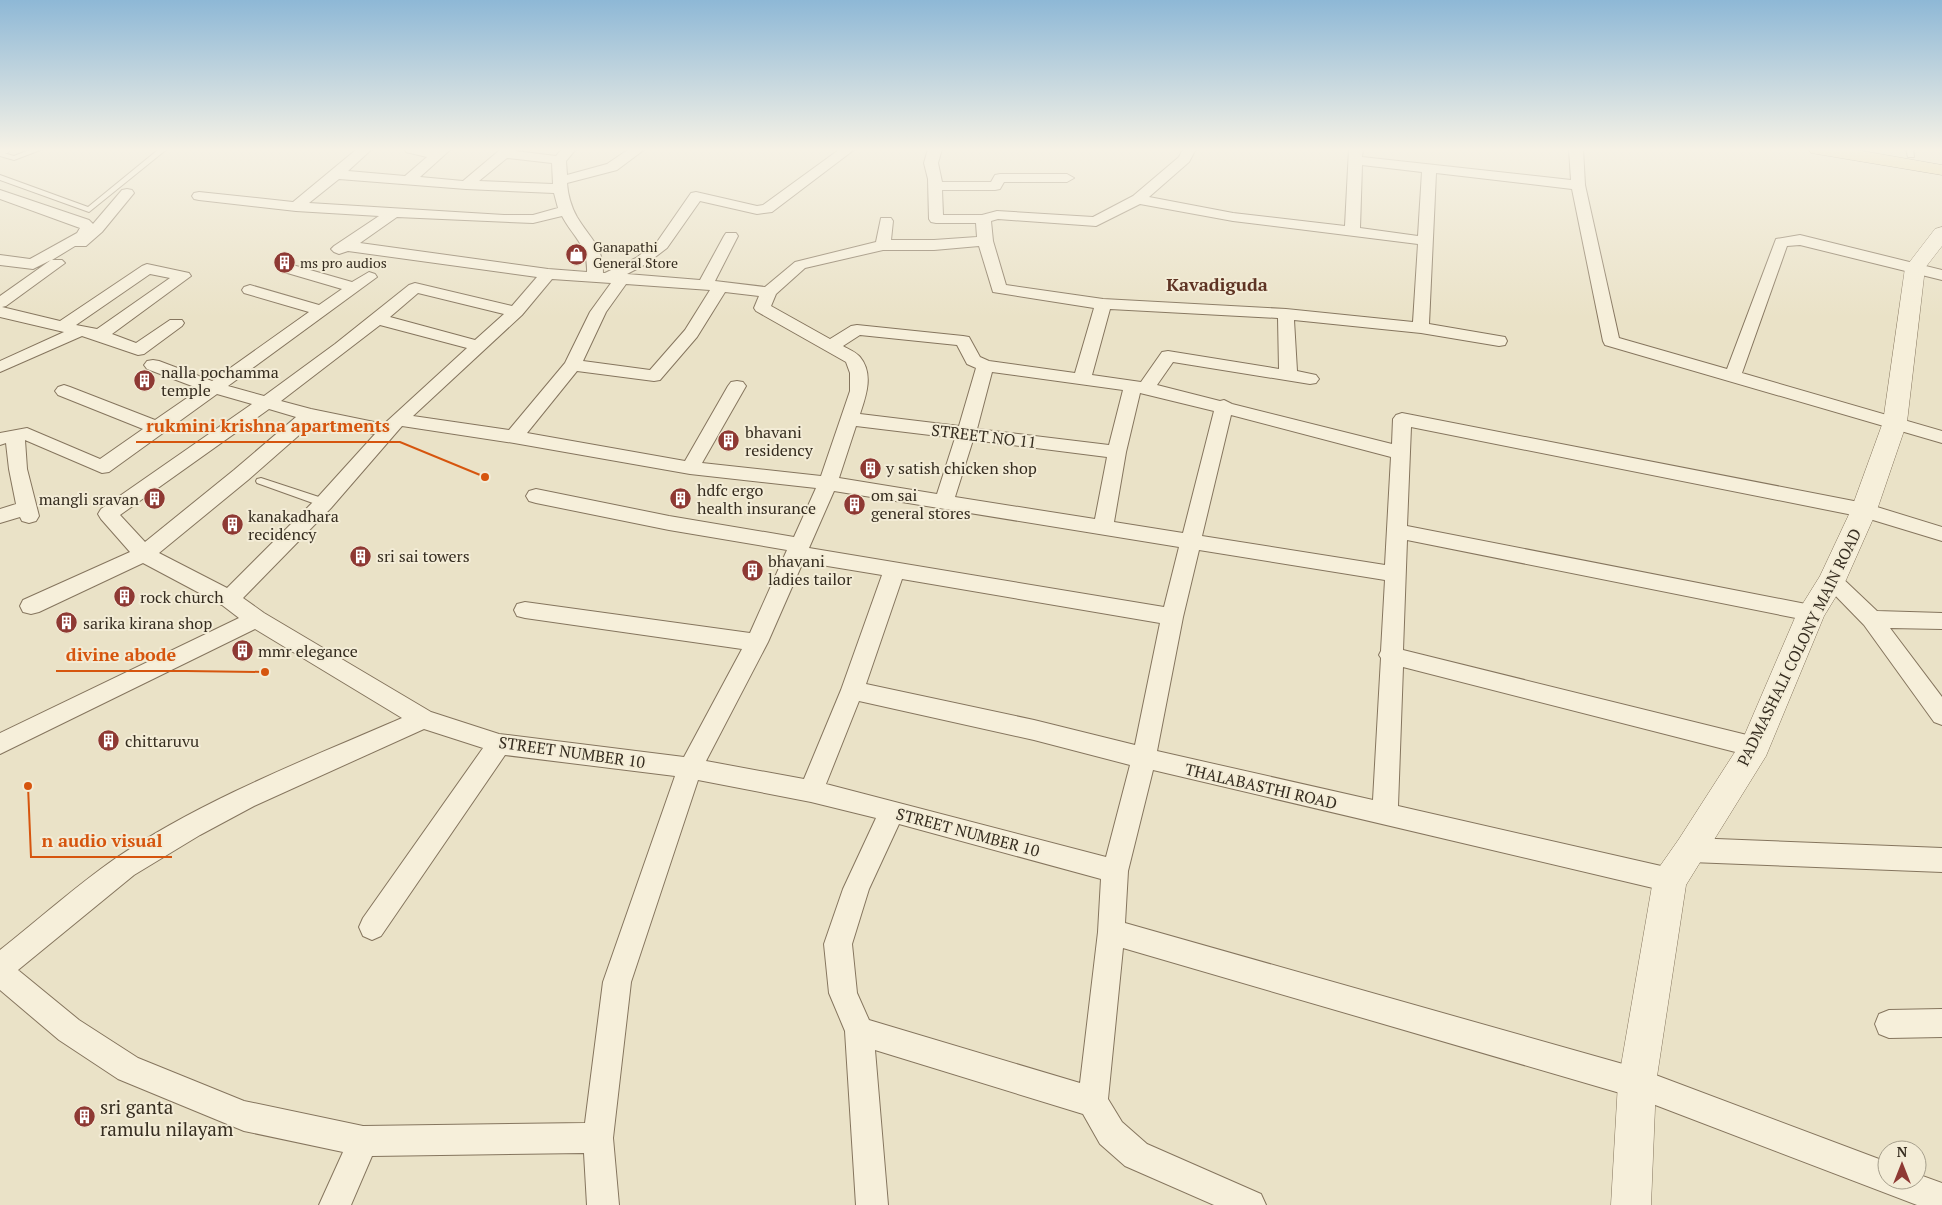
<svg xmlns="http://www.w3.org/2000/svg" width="1942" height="1205" font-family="'PT Serif',serif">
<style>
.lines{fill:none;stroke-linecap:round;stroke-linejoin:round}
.service-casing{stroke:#85755e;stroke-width:2}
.minor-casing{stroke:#85755e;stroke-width:2}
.tertiary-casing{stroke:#85755e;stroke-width:1}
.secondary-casing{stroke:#675641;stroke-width:1}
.primary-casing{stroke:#534432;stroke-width:1}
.service{fill:#f6efda;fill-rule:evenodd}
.minor{fill:#f6efda;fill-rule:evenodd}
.tertiary{fill:#f6efda;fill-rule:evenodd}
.secondary{fill:#f6efda;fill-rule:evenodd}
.primary{fill:#ead9a3;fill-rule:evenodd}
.labels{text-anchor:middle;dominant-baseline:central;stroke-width:4;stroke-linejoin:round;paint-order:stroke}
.far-poi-label{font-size:14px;fill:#362d20;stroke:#f3ecd6;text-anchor:start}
.poi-label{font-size:16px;fill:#362d20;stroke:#f3ecd6;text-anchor:start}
.street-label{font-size:16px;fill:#362d20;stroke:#f3ecd6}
.far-district-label{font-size:18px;font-weight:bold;fill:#5f3424;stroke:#f3ecd6}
.near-poi-label{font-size:19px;fill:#362d20;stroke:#f3ecd6;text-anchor:start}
.leader{fill:none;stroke:#d6550e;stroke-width:2}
.callout-dot{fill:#d6550e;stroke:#f3ecd6;stroke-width:2}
.callout-label{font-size:18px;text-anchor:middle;font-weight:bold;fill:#d6550e;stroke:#f3ecd6;stroke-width:4;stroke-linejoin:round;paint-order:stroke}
</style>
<rect width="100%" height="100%" fill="#eae2c7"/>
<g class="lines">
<defs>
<path id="service" d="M 32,149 L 43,149 L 14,160 L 0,156 L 0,152 L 14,156 Z
M 159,149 L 167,149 L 89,212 L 0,180 L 0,175 L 88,207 Z
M 1906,149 L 1913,149 L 1914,157 L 1908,157 Z
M 261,478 L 328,500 L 329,503 L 324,507 L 257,483 L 256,481 L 257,479 Z"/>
<path id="minor" d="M 357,149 L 372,149 L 348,171 L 405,176 L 427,157 L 406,152 L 405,149 L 451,149 L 420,177 L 463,181 L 501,149 L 516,149 L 515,151 L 556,156 L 562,149 L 576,149 L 566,161 L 567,175 L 607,164 L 629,149 L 645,149 L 617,170 L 567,183 C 568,196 571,206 577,217 C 590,239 603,245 603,273 L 605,273 L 636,258 L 657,242 L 691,193 L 696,192 L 757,206 L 763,205 L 840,149 L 855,149 L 772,212 L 757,214 L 700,201 L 667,248 L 646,264 L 627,274 L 700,280 L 724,236 L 726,233 L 736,233 L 738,236 L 715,281 L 765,287 L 795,262 L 876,242 L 881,218 L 891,218 L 893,221 L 891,240 L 934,240 L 977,237 L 976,223 L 936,223 L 931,222 L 929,219 L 928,179 L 924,163 L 928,149 L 942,149 L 938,163 L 942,182 L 991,182 L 995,175 L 1000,174 L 1067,174 L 1074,178 L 1067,182 L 1004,182 L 1000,189 L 995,190 L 942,190 L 943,215 L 982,215 L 997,211 L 1093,217 L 1133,196 L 1179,157 L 1183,149 L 1196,149 L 1189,162 L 1149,197 L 1233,213 L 1345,226 L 1349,149 L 1363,149 L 1362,157 L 1571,180 L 1569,149 L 1583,149 L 1585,185 L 1619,338 L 1727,369 L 1776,239 L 1800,235 L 1942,270 L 1942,280 L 1800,245 L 1787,246 L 1742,373 L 1942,431 L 1942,443 L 1605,345 L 1603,341 L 1572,189 L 1436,173 L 1429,324 L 1505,337 L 1507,341 L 1505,345 L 1499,346 L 1421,333 L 1294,320 L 1297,371 L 1316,375 L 1319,379 L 1316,383 L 1310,384 L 1173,362 L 1157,385 L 1220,401 L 1224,400 L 1232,404 L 1392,444 L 1393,419 L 1396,415 L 1402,413 L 1864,503 L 1942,527 L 1942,541 L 1863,517 L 1411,427 L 1407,526 L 1811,605 L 1819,607 L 1822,613 L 1819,619 L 1811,621 L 1407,540 L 1403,650 L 1755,737 L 1763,740 L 1767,747 L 1763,754 L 1755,757 L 1403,667 L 1398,806 L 1670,868 L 1679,872 L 1683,880 L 1679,888 L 1670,892 L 1153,770 L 1128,871 L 1125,923 L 1637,1068 L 1887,1162 L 1887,1180 L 1917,1180 L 1917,1174 L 1942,1183 L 1942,1205 L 1917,1205 L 1637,1098 L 1123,948 L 1108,1099 L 1122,1122 L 1147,1144 L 1261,1194 L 1266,1205 L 1214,1205 L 1125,1166 L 1100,1144 L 1083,1114 L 875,1050 L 888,1205 L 856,1205 L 845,1031 L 829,993 L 824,944 L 843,889 L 876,818 L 811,802 L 698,780 L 631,982 L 613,1138 L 619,1205 L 587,1205 L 584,1153 L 372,1156 L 351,1205 L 319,1205 L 343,1152 L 244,1131 L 118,1079 L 59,1040 L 0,990 L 0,950 C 38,920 77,885 116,858 C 204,799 305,760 402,718 L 255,629 L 0,754 L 0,733 L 239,618 L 222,605 L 143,563 L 39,612 L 31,614 L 23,612 L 20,606 L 23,600 L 130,552 L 101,519 L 98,514 L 101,509 L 252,404 L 217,394 L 109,472 L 102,473 L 25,440 L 27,469 L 39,516 L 36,521 L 29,523 L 22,521 L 20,517 L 0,523 L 0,509 L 16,504 L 9,469 L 6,443 L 0,445 L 0,433 L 27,428 L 100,459 L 143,429 L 58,395 L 55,391 L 58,387 L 64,385 L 70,387 L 155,420 L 200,389 L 147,369 L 144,365 L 147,361 L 153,360 L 159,361 L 212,381 L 309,312 L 244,293 L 242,290 L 244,287 L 250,285 L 319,305 L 342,289 L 284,272 L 281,269 L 284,266 L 289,264 L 352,282 L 369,272 L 375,274 L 377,277 L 228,386 L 264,396 L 335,344 L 409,285 L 415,283 L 512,306 L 537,277 L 348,251 L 339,254 L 334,252 L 331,249 L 334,246 L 379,216 L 296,211 L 199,200 L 194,199 L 192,196 L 194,193 L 199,192 L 293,202 ZM 507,158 L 552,163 L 553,184 L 479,181 ZM 1362,165 L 1422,172 L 1418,236 L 1360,228 ZM 339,179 L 466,189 L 554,193 L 558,208 L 533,215 L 504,215 L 309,203 ZM 1140,204 L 1233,221 L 1418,244 L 1413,322 L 1286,309 L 1103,299 L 1006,285 L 993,241 L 991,221 L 998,219 L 1096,226 ZM 562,216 C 573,237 588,245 587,272 L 548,269 L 360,243 L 397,217 L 533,223 ZM 979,246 L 993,292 L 1094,308 L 1075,373 L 989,361 L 980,357 L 969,337 L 963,336 L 857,325 L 851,326 L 830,339 L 771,306 L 776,294 L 805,268 L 883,250 L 934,250 ZM 552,279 L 611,283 L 590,312 L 565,363 L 509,430 L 413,416 L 522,315 ZM 626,284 L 710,290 L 685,330 L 650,370 L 583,361 L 606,312 ZM 725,292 L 759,296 L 754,308 L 756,311 L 846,362 L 850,373 L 850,391 L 821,476 L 702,463 L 746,386 L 743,382 L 737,381 L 731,382 L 728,386 L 685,461 L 527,433 L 577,371 L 654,381 L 660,380 L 697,337 ZM 418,293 L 504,314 L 475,340 L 390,317 ZM 1110,309 L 1278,318 L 1279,369 L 1168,351 L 1162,352 L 1141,382 L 1092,375 ZM 380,325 L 467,348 L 384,424 L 311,409 L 281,401 ZM 860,335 L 957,345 L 967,364 L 976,368 L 959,426 L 860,414 C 866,396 874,374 860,357 C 856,352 848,349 843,346 ZM 992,372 L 1123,390 L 1109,445 L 977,429 ZM 1140,393 L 1214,411 L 1183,533 L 1114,522 L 1126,452 ZM 269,409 L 296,417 L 234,470 L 145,542 L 120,515 ZM 1231,415 L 1391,457 L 1385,565 L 1202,536 ZM 314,422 L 375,434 L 317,498 L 227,588 L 159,553 L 248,480 ZM 402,426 L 514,443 L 690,474 L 816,488 L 794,537 L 669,516 L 536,489 L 529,491 L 526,496 L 529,501 L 536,503 L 669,530 L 787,550 L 750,633 L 525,602 L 517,604 L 514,610 L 517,616 L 525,618 L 742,649 L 684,757 L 499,734 L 431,712 L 264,613 L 243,598 L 331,508 ZM 856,426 L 955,438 L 937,494 L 839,478 ZM 973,440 L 1107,457 L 1095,519 L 955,497 ZM 834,491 L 1179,547 L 1164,607 L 809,548 ZM 1199,550 L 1385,580 L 1381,651 L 1379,655 L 1381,658 L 1373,800 L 1157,751 L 1183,617 ZM 803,562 L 882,575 L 841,690 L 804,779 L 706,761 L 768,642 ZM 902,579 L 1160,623 L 1135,745 L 1034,720 L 866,684 ZM 859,701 L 1034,740 L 1130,765 L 1106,857 L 826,784 ZM 424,729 L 483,748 L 363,918 L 359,927 L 363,936 L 372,940 L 381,936 L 505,755 L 675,776 L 603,982 L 585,1123 L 363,1126 L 244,1101 L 138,1058 L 79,1020 L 18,970 L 134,875 L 200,835 L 254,806 ZM 899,824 L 1101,879 L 1098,932 L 1080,1083 L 869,1020 L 857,993 L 852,944 L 869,889 Z
M 127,189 L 132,190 L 134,193 L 102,232 L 86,246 L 75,246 L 52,260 L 62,260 L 65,263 L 6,306 L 2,307 L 60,321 L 142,266 L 147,264 L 189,273 L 191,276 L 112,334 L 136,343 L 170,320 L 182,320 L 184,323 L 182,326 L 144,354 L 138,355 L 82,336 L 0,372 L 0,361 L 64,332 L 0,317 L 0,296 L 51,260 L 33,269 L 0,265 L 0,255 L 30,259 L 77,233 L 80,228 L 0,199 L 0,190 L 89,220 L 93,224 L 122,190 ZM 150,274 L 170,278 L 97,329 L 76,325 Z
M 1832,572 L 1839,575 L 1877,611 L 1942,613 L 1942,629 L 1890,628 L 1942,697 L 1942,725 L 1934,722 L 1864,625 L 1825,585 L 1822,580 L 1825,575 Z
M 1691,838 L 1942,848 L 1942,872 L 1691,862 L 1682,858 L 1678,850 L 1682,842 Z
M 1942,1009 L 1942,1037 L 1889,1038 L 1879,1034 L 1875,1024 L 1879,1014 L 1889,1010 Z"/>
<path id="tertiary" d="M 1942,227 L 1942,246 L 1925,268 L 1907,422 L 1877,510 L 1846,580 L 1824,616 L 1766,756 L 1686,885 L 1656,1083 L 1651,1205 L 1611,1205 L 1618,1083 L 1653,880 L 1658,869 L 1679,839 L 1742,741 L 1797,613 L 1820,576 L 1851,510 L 1883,422 L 1905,268 L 1935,229 Z"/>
<path id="secondary" d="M 0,149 L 10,149 L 8,153 L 0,155 Z"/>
<path id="primary" d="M 1809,149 L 1851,149 L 1942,165 L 1942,175 L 1817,154 L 1811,153 Z"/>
</defs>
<use href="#service" class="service-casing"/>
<use href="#minor" class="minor-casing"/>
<use href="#tertiary" class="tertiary-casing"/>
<use href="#secondary" class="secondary-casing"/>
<use href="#primary" class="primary-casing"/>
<use href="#service" class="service"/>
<use href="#minor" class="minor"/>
<use href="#tertiary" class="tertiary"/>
<use href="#secondary" class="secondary"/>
<use href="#primary" class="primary"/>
</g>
<linearGradient id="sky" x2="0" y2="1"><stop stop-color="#8eb8d6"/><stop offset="0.47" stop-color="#f6f2e6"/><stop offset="1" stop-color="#f6f2e6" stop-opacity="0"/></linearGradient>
<rect width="1942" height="318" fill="url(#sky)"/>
<defs>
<symbol id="shop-disc" viewBox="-11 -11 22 22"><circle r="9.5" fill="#8e3933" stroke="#f3ecd6"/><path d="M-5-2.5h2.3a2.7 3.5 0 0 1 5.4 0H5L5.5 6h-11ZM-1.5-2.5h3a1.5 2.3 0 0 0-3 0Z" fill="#fff"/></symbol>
<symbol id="building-disc" viewBox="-11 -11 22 22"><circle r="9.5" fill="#8e3933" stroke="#f3ecd6"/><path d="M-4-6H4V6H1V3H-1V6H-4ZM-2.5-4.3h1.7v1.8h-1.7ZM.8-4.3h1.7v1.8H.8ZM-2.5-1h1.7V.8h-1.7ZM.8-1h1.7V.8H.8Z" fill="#fff"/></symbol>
</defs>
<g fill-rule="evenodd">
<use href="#shop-disc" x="564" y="242" width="25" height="25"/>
<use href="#building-disc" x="272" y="250" width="25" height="25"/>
<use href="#building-disc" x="132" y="368" width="25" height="25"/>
<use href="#building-disc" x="716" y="428" width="25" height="25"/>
<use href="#building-disc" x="858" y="456" width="25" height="25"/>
<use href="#building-disc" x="142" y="486" width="25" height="25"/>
<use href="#building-disc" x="668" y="486" width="25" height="25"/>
<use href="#building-disc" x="842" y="492" width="25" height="25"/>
<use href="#building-disc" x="220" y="512" width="25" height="25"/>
<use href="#building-disc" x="348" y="544" width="25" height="25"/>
<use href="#building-disc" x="740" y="558" width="25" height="25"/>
<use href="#building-disc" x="112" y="584" width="25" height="25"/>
<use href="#building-disc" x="54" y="610" width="25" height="25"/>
<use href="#building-disc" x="230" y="638" width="25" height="25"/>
<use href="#building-disc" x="96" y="728" width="25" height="25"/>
<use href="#building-disc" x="72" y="1104" width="25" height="25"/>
</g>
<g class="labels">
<g class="far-poi-label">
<text x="593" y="246">Ganapathi<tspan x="593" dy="16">General Store</tspan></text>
<text x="300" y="262">ms pro audios</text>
</g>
<g class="poi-label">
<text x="161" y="372">nalla pochamma<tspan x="161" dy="18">temple</tspan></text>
<text x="745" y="432">bhavani<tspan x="745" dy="18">residency</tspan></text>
<text x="886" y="468">y satish chicken shop</text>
<text x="697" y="490">hdfc ergo<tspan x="697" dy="18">health insurance</tspan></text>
<text x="871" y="495">om sai<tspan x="871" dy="18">general stores</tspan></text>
<text x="139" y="499" text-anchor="end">mangli sravan</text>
<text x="248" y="516">kanakadhara<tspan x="248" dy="18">recidency</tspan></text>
<text x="377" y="556">sri sai towers</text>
<text x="768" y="561">bhavani<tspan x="768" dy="18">ladies tailor</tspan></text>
<text x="140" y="597">rock church</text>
<text x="83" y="623">sarika kirana shop</text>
<text x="258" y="651">mmr elegance</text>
<text x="125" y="741">chittaruvu</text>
</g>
<g class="street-label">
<text transform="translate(984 436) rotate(7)">STREET NO 11</text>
<text transform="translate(1799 647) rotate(-64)">PADMASHALI COLONY MAIN ROAD</text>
<text transform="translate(572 752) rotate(8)">STREET NUMBER 10</text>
<text transform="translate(1261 786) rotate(13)">THALABASTHI ROAD</text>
<text transform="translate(968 832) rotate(15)">STREET NUMBER 10</text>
</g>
<g class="far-district-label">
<text x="1217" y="284">Kavadiguda</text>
</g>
<g class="near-poi-label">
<text x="100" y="1106">sri ganta<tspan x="100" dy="22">ramulu nilayam</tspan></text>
</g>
</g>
<path class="leader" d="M485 477L400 442H136M265 672L186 671H56M28 786L31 857H172"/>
<g class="callout-dot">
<circle cx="485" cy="477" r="5"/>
<circle cx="265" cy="672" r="5"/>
<circle cx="28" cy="786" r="5"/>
</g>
<g class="callout-label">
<text x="268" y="432">rukmini krishna apartments</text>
<text x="121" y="661">divine abode</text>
<text x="102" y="847">n audio visual</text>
</g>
<g transform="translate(1902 1165)"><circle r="24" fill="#f3ecd6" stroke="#a7a08d"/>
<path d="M0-4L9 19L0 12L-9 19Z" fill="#8e3933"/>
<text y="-8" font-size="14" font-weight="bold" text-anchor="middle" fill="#362d20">N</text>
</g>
</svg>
